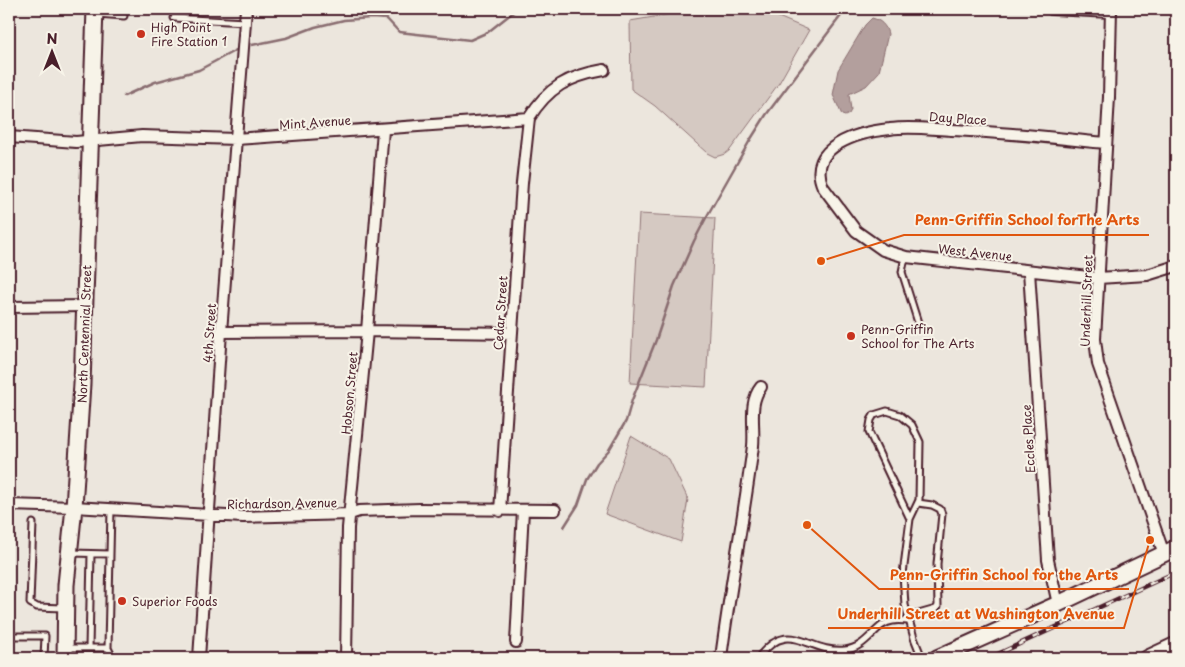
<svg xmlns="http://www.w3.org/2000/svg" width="1185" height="667" font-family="'Playpen Sans',sans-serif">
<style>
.green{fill:#d5c9c2;stroke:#907476}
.water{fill:#b39f9d;stroke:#896c6f}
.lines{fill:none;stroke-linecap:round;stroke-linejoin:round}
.stream{stroke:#896c6f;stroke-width:2.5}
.lane-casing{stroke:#4a1f2b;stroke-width:9}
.street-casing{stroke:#4a1f2b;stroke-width:14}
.secondary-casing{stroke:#4a1f2b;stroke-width:19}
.lane{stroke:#f7f3e8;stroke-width:5}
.street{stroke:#f7f3e8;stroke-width:10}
.secondary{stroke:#f7f3e8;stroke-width:15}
.rail-casing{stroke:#4a1f2b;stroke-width:4.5}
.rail{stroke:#f7f3e8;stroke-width:2.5;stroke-dasharray:8;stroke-linecap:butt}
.poi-dot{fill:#c8321e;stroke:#f7f3e8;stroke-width:2}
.labels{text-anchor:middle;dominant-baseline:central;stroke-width:4;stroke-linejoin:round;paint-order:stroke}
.poi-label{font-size:12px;fill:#4a1f2b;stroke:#f7f3e8;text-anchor:start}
.street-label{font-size:12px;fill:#4a1f2b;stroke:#f7f3e8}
.leader{fill:none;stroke:#e0560e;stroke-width:2}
.callout-dot{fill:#e0560e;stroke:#f7f3e8;stroke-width:2}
.callout-label{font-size:14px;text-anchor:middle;font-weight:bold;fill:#e0560e;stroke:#f7f3e8;stroke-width:4;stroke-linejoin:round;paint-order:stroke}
</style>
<rect width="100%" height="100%" fill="#ece6dd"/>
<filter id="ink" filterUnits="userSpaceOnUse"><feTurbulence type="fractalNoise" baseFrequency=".02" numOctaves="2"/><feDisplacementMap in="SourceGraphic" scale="10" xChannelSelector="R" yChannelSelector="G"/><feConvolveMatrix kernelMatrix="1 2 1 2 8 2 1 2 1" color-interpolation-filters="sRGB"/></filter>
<g filter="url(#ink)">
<path class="green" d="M 695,10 L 734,10 L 769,13 L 809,30 L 779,83 L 730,150 L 725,154 L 715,157 L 707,153 L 655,106 L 631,89 L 630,21 Z
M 639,214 L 715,218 L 706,387 L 630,383 Z
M 631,436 L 669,459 L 688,499 L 681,542 L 605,514 Z"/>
<path class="water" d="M 872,18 C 880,20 886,25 888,34 L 879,72 L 866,86 L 849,94 L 851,110 L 849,114 L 845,116 L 842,115 L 833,95 L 838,70 L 865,25 Z"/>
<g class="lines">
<path class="stream" d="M 252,45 L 286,38 L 315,27 L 344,20 L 371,18 L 387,19 L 399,32 L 470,40 L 488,32 L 517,9
M 124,96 L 155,82 L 199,70 L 236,50
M 564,527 L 578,505 L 587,479 L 597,463 L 609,450 L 626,421 L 632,400 L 656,340 L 674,286 L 694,241 L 707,216 L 749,142 L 766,115 L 846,9"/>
<defs>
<path id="lane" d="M 97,14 L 124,16
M 174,18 L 245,22
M 905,257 L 902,272 L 920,329
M 910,519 L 869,432 L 871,420 L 874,415 L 887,411 L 900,415 L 912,425 L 920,442 L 919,500 L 910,519 L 903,574 L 905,605 L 914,638 L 922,658
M 33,523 L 30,603 L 37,607 L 63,608
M 72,553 L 110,554 L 111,509
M 110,554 L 108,648 L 113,658
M 908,617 L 936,609 L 938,606 L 937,564 L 942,514 L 940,509 L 932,505 L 918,503
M 9,636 L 45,636 L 44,658
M 66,648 L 108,648
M 89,648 L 91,554
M 758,658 C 790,616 807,654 845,650 C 868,648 875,623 893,621 C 898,620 904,621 909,621"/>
<path id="street" d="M 1052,9 L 1111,12
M 1111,9 L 1109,97 L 1095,339 L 1098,364 L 1164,554
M 9,137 L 76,142 L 142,136 L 236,139 L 529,118 C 548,87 569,76 604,70
M 1106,143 C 1055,138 1003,132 951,130 C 931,129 910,126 890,129 C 860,132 805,146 823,187 L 856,231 L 883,250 L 906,257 L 1098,278 L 1147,275 L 1176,266
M 1029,271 L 1048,560 L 1058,604
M 9,307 L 85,306
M 221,332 L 367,331 L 512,333
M 9,505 L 74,507 L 243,517 L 350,514 L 359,511 L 420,509 L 555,510
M 500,511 L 522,183 L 529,118
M 516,642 L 523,510
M 199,658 L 221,332 L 246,9
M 346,658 L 348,528 L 367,331 L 383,130
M 721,658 C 730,587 744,517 753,446 C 755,426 748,403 761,387"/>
<path id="secondary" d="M 65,658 L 66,585 L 74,507 L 82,384 L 95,9
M 937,658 L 1058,604 L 1176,548
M 1148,658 L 1176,645"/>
</defs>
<use href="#lane" class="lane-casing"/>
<use href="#street" class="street-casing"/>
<use href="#secondary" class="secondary-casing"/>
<use href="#lane" class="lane"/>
<use href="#street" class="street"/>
<use href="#secondary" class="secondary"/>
<defs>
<path id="rail" d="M 989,658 L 1176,572"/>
</defs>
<use href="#rail" class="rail-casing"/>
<use href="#rail" class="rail"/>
</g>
</g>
<g class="poi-dot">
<circle cx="141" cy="34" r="5"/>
<circle cx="851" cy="336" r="5"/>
<circle cx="122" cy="601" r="5"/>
</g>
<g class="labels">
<g class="poi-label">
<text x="151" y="27">High Point<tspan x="151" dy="14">Fire Station 1</tspan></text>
<text x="861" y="329">Penn-Griffin<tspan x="861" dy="14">School for The Arts</tspan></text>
<text x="132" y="601">Superior Foods</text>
</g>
<g class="street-label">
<text transform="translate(958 118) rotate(4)">Day Place</text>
<text transform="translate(315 122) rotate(-4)">Mint Avenue</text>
<text transform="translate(975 252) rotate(6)">West Avenue</text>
<text transform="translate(1086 301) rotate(-88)">Underhill Street</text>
<text transform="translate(500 313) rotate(-86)">Cedar Street</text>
<text transform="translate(209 333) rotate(-86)">4th Street</text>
<text transform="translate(84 334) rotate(-88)">North Centennial Street</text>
<text transform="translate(349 393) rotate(-85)">Hobson Street</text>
<text transform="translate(1028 439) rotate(-94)">Eccles Place</text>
<text transform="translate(282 503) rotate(-1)">Richardson Avenue</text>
</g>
</g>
<path class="leader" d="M821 261L904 235H1149M807 525L879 589H1129M1150 540L1124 628H828"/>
<g class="callout-dot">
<circle cx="821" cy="261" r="5"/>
<circle cx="807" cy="525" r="5"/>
<circle cx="1150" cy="540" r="5"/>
</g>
<g class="callout-label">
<text x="1027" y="225">Penn-Griffin School forThe Arts</text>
<text x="1004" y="580">Penn-Griffin School for the Arts</text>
<text x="976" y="619">Underhill Street at Washington Avenue</text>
</g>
<rect width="1185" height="667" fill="none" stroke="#f7f3e8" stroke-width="30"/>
<rect x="15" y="15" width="1155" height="637" fill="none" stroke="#4a1f2b" stroke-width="2" filter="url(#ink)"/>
<g transform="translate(52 52)" stroke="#f7f3e8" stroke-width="4" paint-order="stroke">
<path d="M0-4L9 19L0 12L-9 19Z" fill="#4a1f2b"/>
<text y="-8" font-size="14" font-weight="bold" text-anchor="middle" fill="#4a1f2b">N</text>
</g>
</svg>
